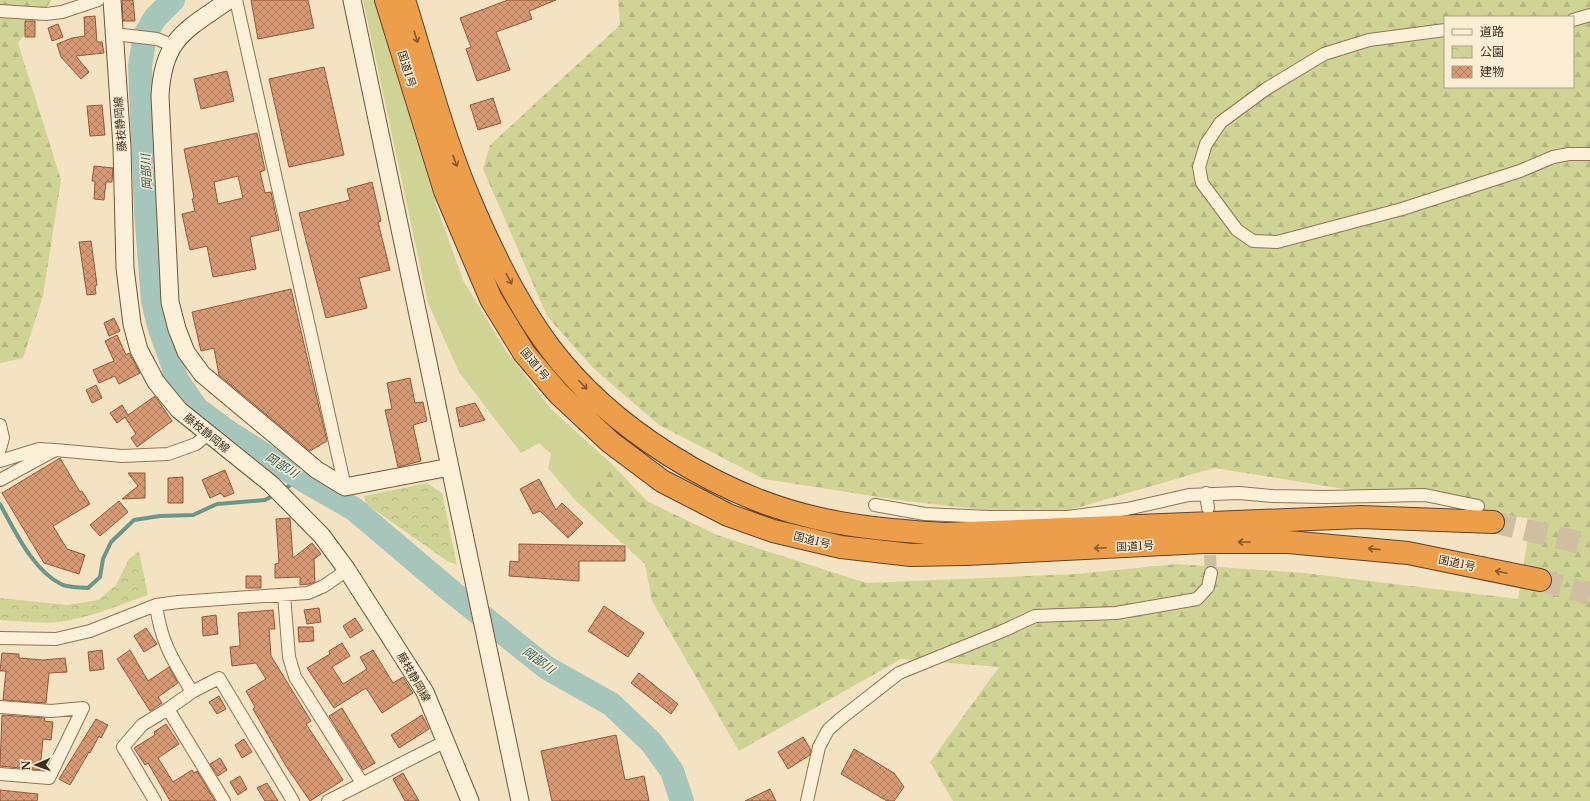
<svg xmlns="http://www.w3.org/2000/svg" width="1590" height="801" font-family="'Libre Baskerville','Noto Sans JP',serif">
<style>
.green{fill:#cfd495}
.forest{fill:url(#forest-firs);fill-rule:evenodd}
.park{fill:url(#park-crowns)}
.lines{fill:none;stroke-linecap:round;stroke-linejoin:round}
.stream{stroke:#6b9689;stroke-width:4}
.river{stroke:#a6c6bb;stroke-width:24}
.building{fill:url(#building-cross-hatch);stroke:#945939;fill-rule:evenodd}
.street-tunnel{stroke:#d0bea2;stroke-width:12;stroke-dasharray:12 6;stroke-linecap:butt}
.highway-tunnel{stroke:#d0bea2;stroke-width:22;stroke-dasharray:22 11;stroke-linecap:butt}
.street-casing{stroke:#917357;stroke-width:14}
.secondary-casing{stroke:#73543a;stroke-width:19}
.highway-casing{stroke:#5f412c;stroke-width:24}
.street{stroke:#fdf0d8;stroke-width:12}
.secondary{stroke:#fdf0d8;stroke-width:17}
.highway{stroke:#ed9e4a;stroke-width:22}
.oneway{stroke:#855a2f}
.labels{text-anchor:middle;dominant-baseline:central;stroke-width:3;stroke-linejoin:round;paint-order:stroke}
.street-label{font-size:11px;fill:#3f2c1d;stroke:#faedd4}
.water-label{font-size:12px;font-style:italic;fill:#2a615b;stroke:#faedd4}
</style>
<defs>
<pattern id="forest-firs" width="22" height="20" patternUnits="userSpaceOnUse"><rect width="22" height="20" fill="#cfd495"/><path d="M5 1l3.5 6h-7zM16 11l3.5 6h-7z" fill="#b3b680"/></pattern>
<pattern id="park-crowns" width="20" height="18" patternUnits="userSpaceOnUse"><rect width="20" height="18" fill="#cfd495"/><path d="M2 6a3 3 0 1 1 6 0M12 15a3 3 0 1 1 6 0" fill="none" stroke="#b3b680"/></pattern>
<pattern id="building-cross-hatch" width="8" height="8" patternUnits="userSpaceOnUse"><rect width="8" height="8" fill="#d79974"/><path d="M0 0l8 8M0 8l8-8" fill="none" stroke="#b07d5f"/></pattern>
</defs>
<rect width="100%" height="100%" fill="#f4e3c3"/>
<path class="green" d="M 363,0 L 374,0 L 438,210 L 463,280 L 506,351 L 551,409 L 613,465 L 574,499 L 548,468 L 551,454 L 539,443 L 521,453 L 459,372 L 428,303 Z"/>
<path class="forest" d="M 0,0 L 52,0 L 18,43 L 61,180 L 43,296 L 23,358 L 0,363 Z
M 618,0 L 1590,0 L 1590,801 L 953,801 L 930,762 L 999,667 L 901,659 L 739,751 L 652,601 L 645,564 L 574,499 L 612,464 L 647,501 L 717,535 L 866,583 L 1075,574 L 1177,564 L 1304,573 L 1518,599 L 1531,519 L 1214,468 L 1045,517 L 898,500 L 764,479 L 659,425 L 593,368 L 547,316 L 483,169 L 490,145 L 620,25 ZM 1445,17 L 1573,17 L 1573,87 L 1445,87 Z"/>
<path class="park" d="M 427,483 L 442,493 L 457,565 L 447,561 L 366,504 L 364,496 Z
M 139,551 L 148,595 C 119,605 90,618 59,622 C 40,624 19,621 0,620 L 0,598 L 67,605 L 98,600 L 116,585 L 129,559 Z"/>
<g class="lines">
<path class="stream" d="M 283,490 L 295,482 L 305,481
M 0,504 C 14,529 33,571 61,584 C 68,588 80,587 88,588 L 100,577 L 103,559 L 111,542 L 134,520 L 160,516 L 193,515 L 217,504 L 265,500 L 276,494"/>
<path class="river" d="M 173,0 L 155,18 L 145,35 L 140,66 L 146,211 L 153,301 L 159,326 L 174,368 L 175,377 L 197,409 L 224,429 L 305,481 L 354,509 L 452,592 L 547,668 L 611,704 L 651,742 L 672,771 L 682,801"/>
</g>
<path class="building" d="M 122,0 L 133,0 L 135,21 L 123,21 Z
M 251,0 L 308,0 L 314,28 L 258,39 Z
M 508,0 L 556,0 L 529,11 L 532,19 L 496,32 L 510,70 L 477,81 L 466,49 L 471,47 L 460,18 Z
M 95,16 L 97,42 L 102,42 L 104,53 L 76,56 L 89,72 L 81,79 L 61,57 L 57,44 L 72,38 L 85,36 L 84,17 Z
M 25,21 L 35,21 L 35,37 L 25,37 Z
M 58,24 L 63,37 L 52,41 L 48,28 Z
M 324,67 L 344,155 L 289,167 L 269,79 Z
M 227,71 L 234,101 L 201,109 L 194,79 Z
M 493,98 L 501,123 L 478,130 L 470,105 Z
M 102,105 L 105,135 L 90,136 L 87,106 Z
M 257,133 L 265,170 L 260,172 L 265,193 L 271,192 L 279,230 L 250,237 L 256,269 L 213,277 L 207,246 L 190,250 L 182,214 L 195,211 L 192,199 L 194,198 L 184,149 ZM 238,176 L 243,198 L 218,204 L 214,182 Z
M 94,166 L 113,168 L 112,182 L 106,182 L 104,200 L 94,199 L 95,181 L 92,181 Z
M 372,182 L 381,221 L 378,222 L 390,270 L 359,278 L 367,308 L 326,318 L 299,213 L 350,200 L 347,189 Z
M 91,241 L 97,285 L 95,286 L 96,294 L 87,295 L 79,242 Z
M 291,289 L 327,441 L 310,451 L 219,375 L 214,348 L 201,351 L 192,312 Z
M 114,318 L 120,331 L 109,336 L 104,323 Z
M 117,335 L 126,355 L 129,353 L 140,373 L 119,384 L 115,376 L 99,383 L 93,370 L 114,361 L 105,341 Z
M 410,378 L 415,403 L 423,402 L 427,421 L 413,425 L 421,461 L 398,467 L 385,410 L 392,409 L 387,383 Z
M 96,385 L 102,398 L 92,403 L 86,390 Z
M 155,396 L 172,421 L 137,447 L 131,438 L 136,434 L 125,417 L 117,423 L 110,413 L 122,405 L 128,415 Z
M 475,403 L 485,420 L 460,427 L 456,408 Z
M 60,458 L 80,492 L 82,491 L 90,504 L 53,526 L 67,549 L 85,555 L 79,574 L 44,563 L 2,493 Z
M 225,470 L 234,493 L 224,497 L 221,493 L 210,498 L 202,480 Z
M 128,473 L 145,473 L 145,498 L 122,499 L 138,486 Z
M 183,477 L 183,503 L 168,503 L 168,478 Z
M 539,479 L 556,510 L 562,503 L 583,523 L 568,538 L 540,511 L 533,514 L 520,489 Z
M 119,501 L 128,512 L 100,536 L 90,525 Z
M 290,518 L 293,558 L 312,543 L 321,554 L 314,559 L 315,582 L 309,584 L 300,585 L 300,577 L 275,578 L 275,564 L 279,563 L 276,519 Z
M 519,544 L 625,546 L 625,561 L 579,561 L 579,581 L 509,576 L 510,561 L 519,562 Z
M 246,576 L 261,576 L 261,588 L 246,588 Z
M 604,606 L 644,633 L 628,657 L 588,631 Z
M 319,608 L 321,622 L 307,624 L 304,610 Z
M 273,610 L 275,629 L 269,629 L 271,656 L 311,721 L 306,724 L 343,780 L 310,801 L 286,766 L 253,709 L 255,707 L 246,691 L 266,679 L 256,663 L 232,666 L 230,647 L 240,646 L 238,613 Z
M 216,615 L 218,634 L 203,636 L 202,617 Z
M 355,618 L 363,630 L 350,638 L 343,626 Z
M 298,627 L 313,627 L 314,641 L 299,642 Z
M 146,628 L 157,644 L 144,652 L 134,636 Z
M 342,643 L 350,656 L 332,667 L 343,684 L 367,669 L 360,657 L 373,650 L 393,683 L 403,677 L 413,693 L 382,713 L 366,688 L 334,708 L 307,668 L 330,654 L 329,651 Z
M 102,650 L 104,669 L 90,671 L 88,652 Z
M 130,650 L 148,681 L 169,667 L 178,683 L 158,697 L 162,703 L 150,711 L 117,659 Z
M 2,653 L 19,654 L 19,658 L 43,660 L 65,658 L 67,672 L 49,673 L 46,703 L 3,700 L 6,671 L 0,671 Z
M 639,673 L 678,704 L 671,714 L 631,683 Z
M 219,696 L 226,709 L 217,714 L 209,702 Z
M 342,708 L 375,763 L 363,770 L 329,716 Z
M 2,715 L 45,718 L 44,721 L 53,722 L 51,740 L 43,739 L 40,770 L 0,766 Z
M 422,715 L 429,729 L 399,748 L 391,735 Z
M 96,719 L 108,725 L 101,738 L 99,736 L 90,753 L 89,752 L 70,785 L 59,779 Z
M 166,724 L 179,744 L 158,758 L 173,782 L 192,770 L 194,773 L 197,771 L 215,801 L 170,801 L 148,763 L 145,765 L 134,748 L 155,735 L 154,732 Z
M 616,735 L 625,780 L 644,776 L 649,801 L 552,801 L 541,751 Z
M 803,737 L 811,750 L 810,755 L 788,769 L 778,752 Z
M 244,739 L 252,752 L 242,758 L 235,745 Z
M 854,749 L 894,773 L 904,787 L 894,801 L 887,801 L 841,774 Z
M 220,758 L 227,770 L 218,776 L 210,764 Z
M 403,773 L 419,801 L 405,801 L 393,779 Z
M 240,776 L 247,789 L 238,795 L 230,782 Z
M 267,783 L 278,801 L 265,801 L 257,788 Z
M 770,789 L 776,801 L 745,801 Z
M 0,790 L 38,794 L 37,801 L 0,801 Z"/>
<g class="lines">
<path class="street-tunnel" d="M 1209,537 L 1211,573"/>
<path class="highway-tunnel" d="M 1493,522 L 1590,545
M 1540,580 L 1590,594"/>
<defs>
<path id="street" d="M 236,0 L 345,487
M 0,11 L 46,14 L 62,12 L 98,0
M 1573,20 L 1590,15
M 1445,30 L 1369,40 L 1324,54 L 1266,89 L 1221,122 L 1206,144 L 1199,167 L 1202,183 L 1237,230 L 1253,241 L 1277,242 L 1402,209 L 1520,171 L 1553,157 L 1569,154 L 1590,154
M 114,34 L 157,39 L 172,45
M 0,425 L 3,438 L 0,449
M 0,461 L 39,449 L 55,450
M 0,480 L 55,450 L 122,456 L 168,454 L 196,444 L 208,434
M 1206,493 L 1208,508
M 875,505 L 925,514 L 989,517 L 1068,517 L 1127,509 L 1189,495 L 1239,493 L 1273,496 L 1325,497 L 1425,495 L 1478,506
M 284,595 L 289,657 L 295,677 L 362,783
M 156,605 C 161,643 173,660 192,692
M 0,638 L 56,639 L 90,631 L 156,605 L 178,602 L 308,593 L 324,586 L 347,570
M 0,707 L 51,711 L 83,708
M 168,709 L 224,801
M 0,774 L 49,778 L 83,708
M 155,801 L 123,747 L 142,725 L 168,709 L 192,692 L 219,678 L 293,801
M 328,801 L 444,742
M 807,801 L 819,747 L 828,730 L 839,720 L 899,673 L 1005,630 L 1035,616 L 1116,613 L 1197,599 L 1208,587 L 1211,573"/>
<path id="secondary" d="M 112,0 L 122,147 L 125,268 L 132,324 L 139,350 L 156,382 L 179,410 L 271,484 L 322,536 L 347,570 L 425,692 L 470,801
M 229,0 C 186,30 163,38 160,96 L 170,302 L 177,329 L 186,352 L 202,374 L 317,470 L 345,487 L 450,467
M 352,0 L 520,801"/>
<path id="highway" d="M 386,0 L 445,191 L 491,299 L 524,353 L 558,393 L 610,442 L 662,481 L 728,515 L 773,531 L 841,547 L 911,555 L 966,554 L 1204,542 L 1288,542 L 1408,553 L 1540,580
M 404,0 C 425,66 442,134 469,198 C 490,248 517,304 550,348 C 610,428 719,496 816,518 C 858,528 901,531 944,534 L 1360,517 L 1493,522"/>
</defs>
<use href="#street" class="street-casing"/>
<use href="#secondary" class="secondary-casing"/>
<use href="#highway" class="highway-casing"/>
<use href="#street" class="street"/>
<use href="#secondary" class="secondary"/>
<use href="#highway" class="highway"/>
</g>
<defs><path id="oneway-shaft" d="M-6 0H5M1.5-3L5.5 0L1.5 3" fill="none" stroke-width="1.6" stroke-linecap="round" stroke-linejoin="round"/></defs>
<g class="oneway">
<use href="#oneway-shaft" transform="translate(416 37) rotate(73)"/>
<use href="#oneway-shaft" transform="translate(455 161) rotate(70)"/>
<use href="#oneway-shaft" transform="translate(509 279) rotate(62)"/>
<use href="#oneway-shaft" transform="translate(583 385) rotate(46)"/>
<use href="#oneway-shaft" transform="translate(1244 542) rotate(-180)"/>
<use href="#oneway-shaft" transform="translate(1100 548) rotate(177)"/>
<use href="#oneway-shaft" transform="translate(1374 549) rotate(-174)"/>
<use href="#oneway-shaft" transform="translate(1501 572) rotate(-168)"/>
</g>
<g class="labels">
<g class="street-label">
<text transform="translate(407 69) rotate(73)">国道1号</text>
<text transform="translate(120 124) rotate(-94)">藤枝静岡線</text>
<text transform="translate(535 364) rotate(51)">国道1号</text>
<text transform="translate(207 433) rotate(39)">藤枝静岡線</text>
<text transform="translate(812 540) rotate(14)">国道1号</text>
<text transform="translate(1135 546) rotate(-3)">国道1号</text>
<text transform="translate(1457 563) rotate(12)">国道1号</text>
<text transform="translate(414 677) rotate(60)">藤枝静岡線</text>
</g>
<g class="water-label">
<text transform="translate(146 172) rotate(-93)">岡部川</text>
<text transform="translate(282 465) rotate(32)">岡部川</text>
<text transform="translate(539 660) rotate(36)">岡部川</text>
</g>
</g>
<rect x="1444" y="16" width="130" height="72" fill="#faedd4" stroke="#afa08b"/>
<rect x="1452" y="29" width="20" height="6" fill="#fdf0d8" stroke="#afa08b"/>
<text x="1480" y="36" font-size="12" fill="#3f2c1d">道路</text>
<rect x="1452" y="46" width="20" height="12" fill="url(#park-crowns)" stroke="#afa08b"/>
<text x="1480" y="56" font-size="12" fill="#3f2c1d">公園</text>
<rect x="1452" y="66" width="20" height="12" fill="url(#building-cross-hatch)" stroke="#afa08b"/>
<text x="1480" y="76" font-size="12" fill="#3f2c1d">建物</text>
<g transform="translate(36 765) rotate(268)" stroke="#faedd4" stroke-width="3" paint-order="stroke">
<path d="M0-3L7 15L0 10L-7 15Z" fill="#3f2c1d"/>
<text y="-6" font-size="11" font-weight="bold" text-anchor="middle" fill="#3f2c1d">N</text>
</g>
</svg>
